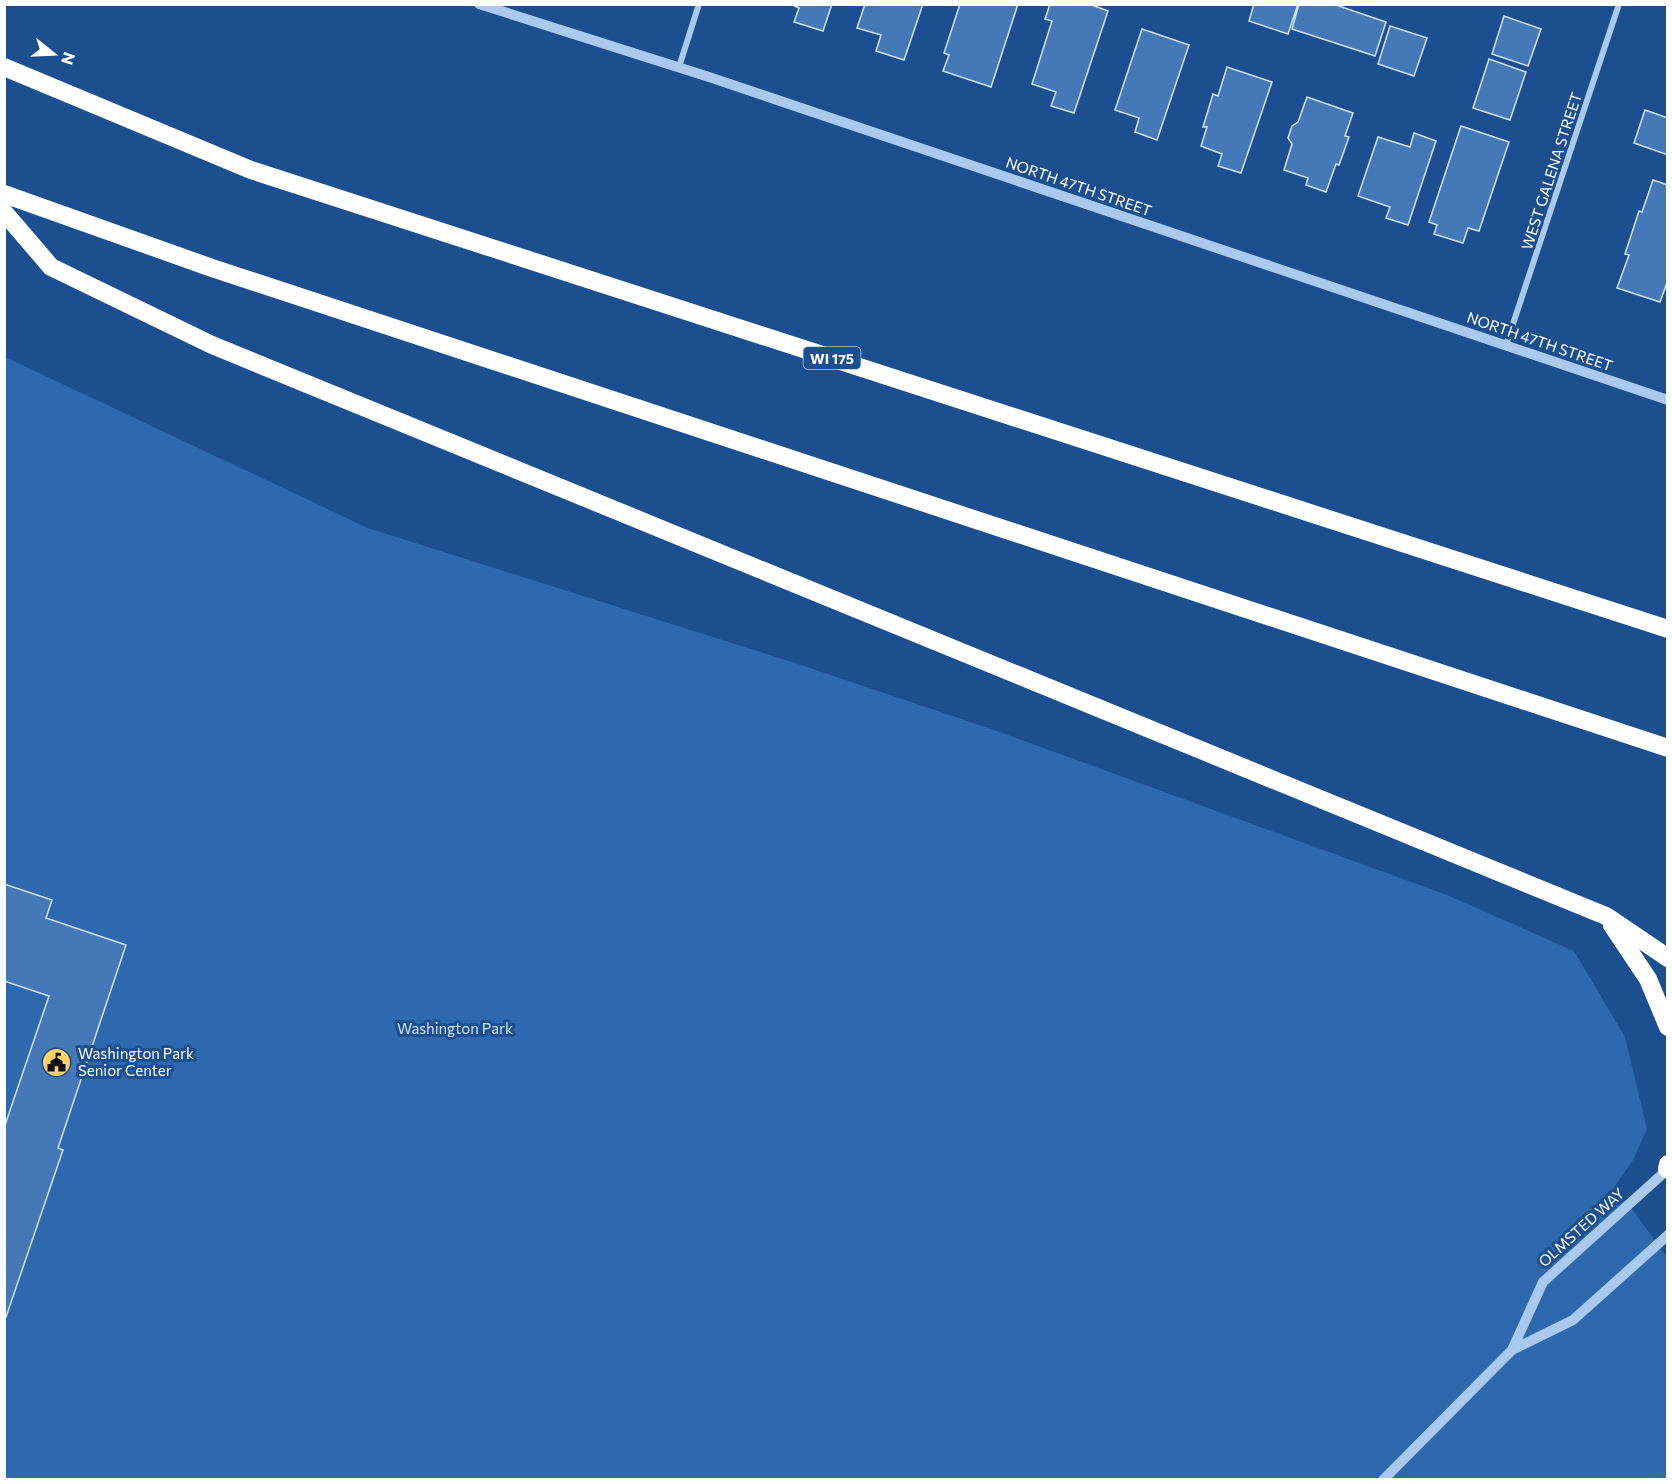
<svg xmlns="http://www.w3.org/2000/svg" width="1672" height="1484" font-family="Commissioner,sans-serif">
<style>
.green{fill:#2e69ad}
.building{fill:#4478b7;stroke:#cfe3fa;stroke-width:1.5}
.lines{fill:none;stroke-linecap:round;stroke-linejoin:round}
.minor{stroke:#a9c9ee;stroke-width:6}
.tertiary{stroke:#a9c9ee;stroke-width:10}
.motorway{stroke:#fff;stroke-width:18}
.labels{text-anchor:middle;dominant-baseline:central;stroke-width:6;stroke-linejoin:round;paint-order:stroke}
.shield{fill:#1b4f8f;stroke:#bbcadd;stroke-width:1.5}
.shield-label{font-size:14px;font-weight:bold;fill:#fff}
.street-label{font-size:15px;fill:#fff;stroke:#1b4f8f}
.park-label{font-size:15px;fill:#cfe3fa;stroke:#1b4f8f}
.poi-label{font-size:15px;fill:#fff;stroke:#1b4f8f;text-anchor:start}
</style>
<rect width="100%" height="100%" fill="#1b4f8f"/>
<path class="green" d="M 5,357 L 368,528 L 795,663 L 997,731 L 1447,895 L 1574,951 L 1625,1037 L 1647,1129 L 1633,1160 L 1615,1186 L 1667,1257 L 1667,1479 L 5,1480 Z"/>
<path class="building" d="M 790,4 L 832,4 L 823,31 L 794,22 L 799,8 Z
M 865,4 L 923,4 L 904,60 L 876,51 L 881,35 L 857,28 Z
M 960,4 L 1018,4 L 991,87 L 943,71 L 949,55 L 944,53 Z
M 1050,4 L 1089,4 L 1108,11 L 1074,113 L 1051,106 L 1056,92 L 1032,84 L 1052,21 L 1045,19 Z
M 1254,4 L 1298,4 L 1288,34 L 1249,21 Z
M 1299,4 L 1333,4 L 1386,22 L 1375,56 L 1292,29 Z
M 1504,16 L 1541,29 L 1528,66 L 1492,54 Z
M 1390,26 L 1427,38 L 1414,76 L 1378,64 Z
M 1142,29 L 1189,45 L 1157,140 L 1135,132 L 1139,118 L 1115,110 Z
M 1489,59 L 1526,72 L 1510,120 L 1473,108 Z
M 1227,67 L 1272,82 L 1241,173 L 1218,166 L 1222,154 L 1201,146 L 1207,127 L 1203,127 L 1213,94 L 1218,96 Z
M 1307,97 L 1353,113 L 1345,136 L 1349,137 L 1339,165 L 1336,164 L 1326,192 L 1306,185 L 1308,178 L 1284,170 L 1292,144 L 1288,138 L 1292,126 L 1298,122 Z
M 1645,110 L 1668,118 L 1668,155 L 1634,143 Z
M 1461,126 L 1509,142 L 1479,231 L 1468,228 L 1463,243 L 1434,234 L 1437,225 L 1429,222 Z
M 1414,133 L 1436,141 L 1408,225 L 1386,218 L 1390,207 L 1358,196 L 1378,137 L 1410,147 Z
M 1653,180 L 1668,185 L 1668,280 L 1660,302 L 1617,288 L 1629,255 L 1625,254 L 1639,211 L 1642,212 Z
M 4,884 L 52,900 L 46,918 L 126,945 L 58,1148 L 63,1150 L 6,1317 L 4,1316 L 4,1128 L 49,996 L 4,981 Z"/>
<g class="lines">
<path class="minor" d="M 679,67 L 699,4
M 1506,345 L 1619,4"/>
<path class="tertiary" d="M 479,4 L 709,77 L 1668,400
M 1512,1350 L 1543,1282 L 1668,1169
M 1383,1480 L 1512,1350 L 1573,1320 L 1668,1235"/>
<path class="motorway" d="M 4,67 L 251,170 L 1668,629
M 4,194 L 212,268 L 1668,748
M 4,212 L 51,267 L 212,345 L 1606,916 L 1668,958
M 1612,925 L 1648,979 L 1668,1027
M 1667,1169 L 1668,1164"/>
</g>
<defs>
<symbol id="civic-disc" viewBox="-11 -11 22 22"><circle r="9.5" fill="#ffd166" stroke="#1b4f8f"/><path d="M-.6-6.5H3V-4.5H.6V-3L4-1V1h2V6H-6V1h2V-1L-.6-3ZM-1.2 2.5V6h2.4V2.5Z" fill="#111"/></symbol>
</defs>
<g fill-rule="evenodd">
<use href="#civic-disc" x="40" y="1046" width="33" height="33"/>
</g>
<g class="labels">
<rect class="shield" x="803.5" y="347" width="57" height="22" rx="4.5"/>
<g class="shield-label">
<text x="832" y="358">WI 175</text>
</g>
<g class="street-label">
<text transform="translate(1551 171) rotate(-72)">WEST GALENA STREET</text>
<text transform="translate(1079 186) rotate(19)">NORTH 47TH STREET</text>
<text transform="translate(1540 341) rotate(19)">NORTH 47TH STREET</text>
<text transform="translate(1581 1227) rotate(-42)">OLMSTED WAY</text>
</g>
<g class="park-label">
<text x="455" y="1028">Washington Park</text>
</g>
<g class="poi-label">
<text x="78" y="1053">Washington Park<tspan x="78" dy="17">Senior Center</tspan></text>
</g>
</g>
<rect width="1672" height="1484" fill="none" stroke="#ffffff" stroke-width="12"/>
<g transform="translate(54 54) rotate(108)" stroke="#1b4f8f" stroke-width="4.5" paint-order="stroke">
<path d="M0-4.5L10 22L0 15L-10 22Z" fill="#ffffff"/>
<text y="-9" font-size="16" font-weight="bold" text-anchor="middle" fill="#ffffff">N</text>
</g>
</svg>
